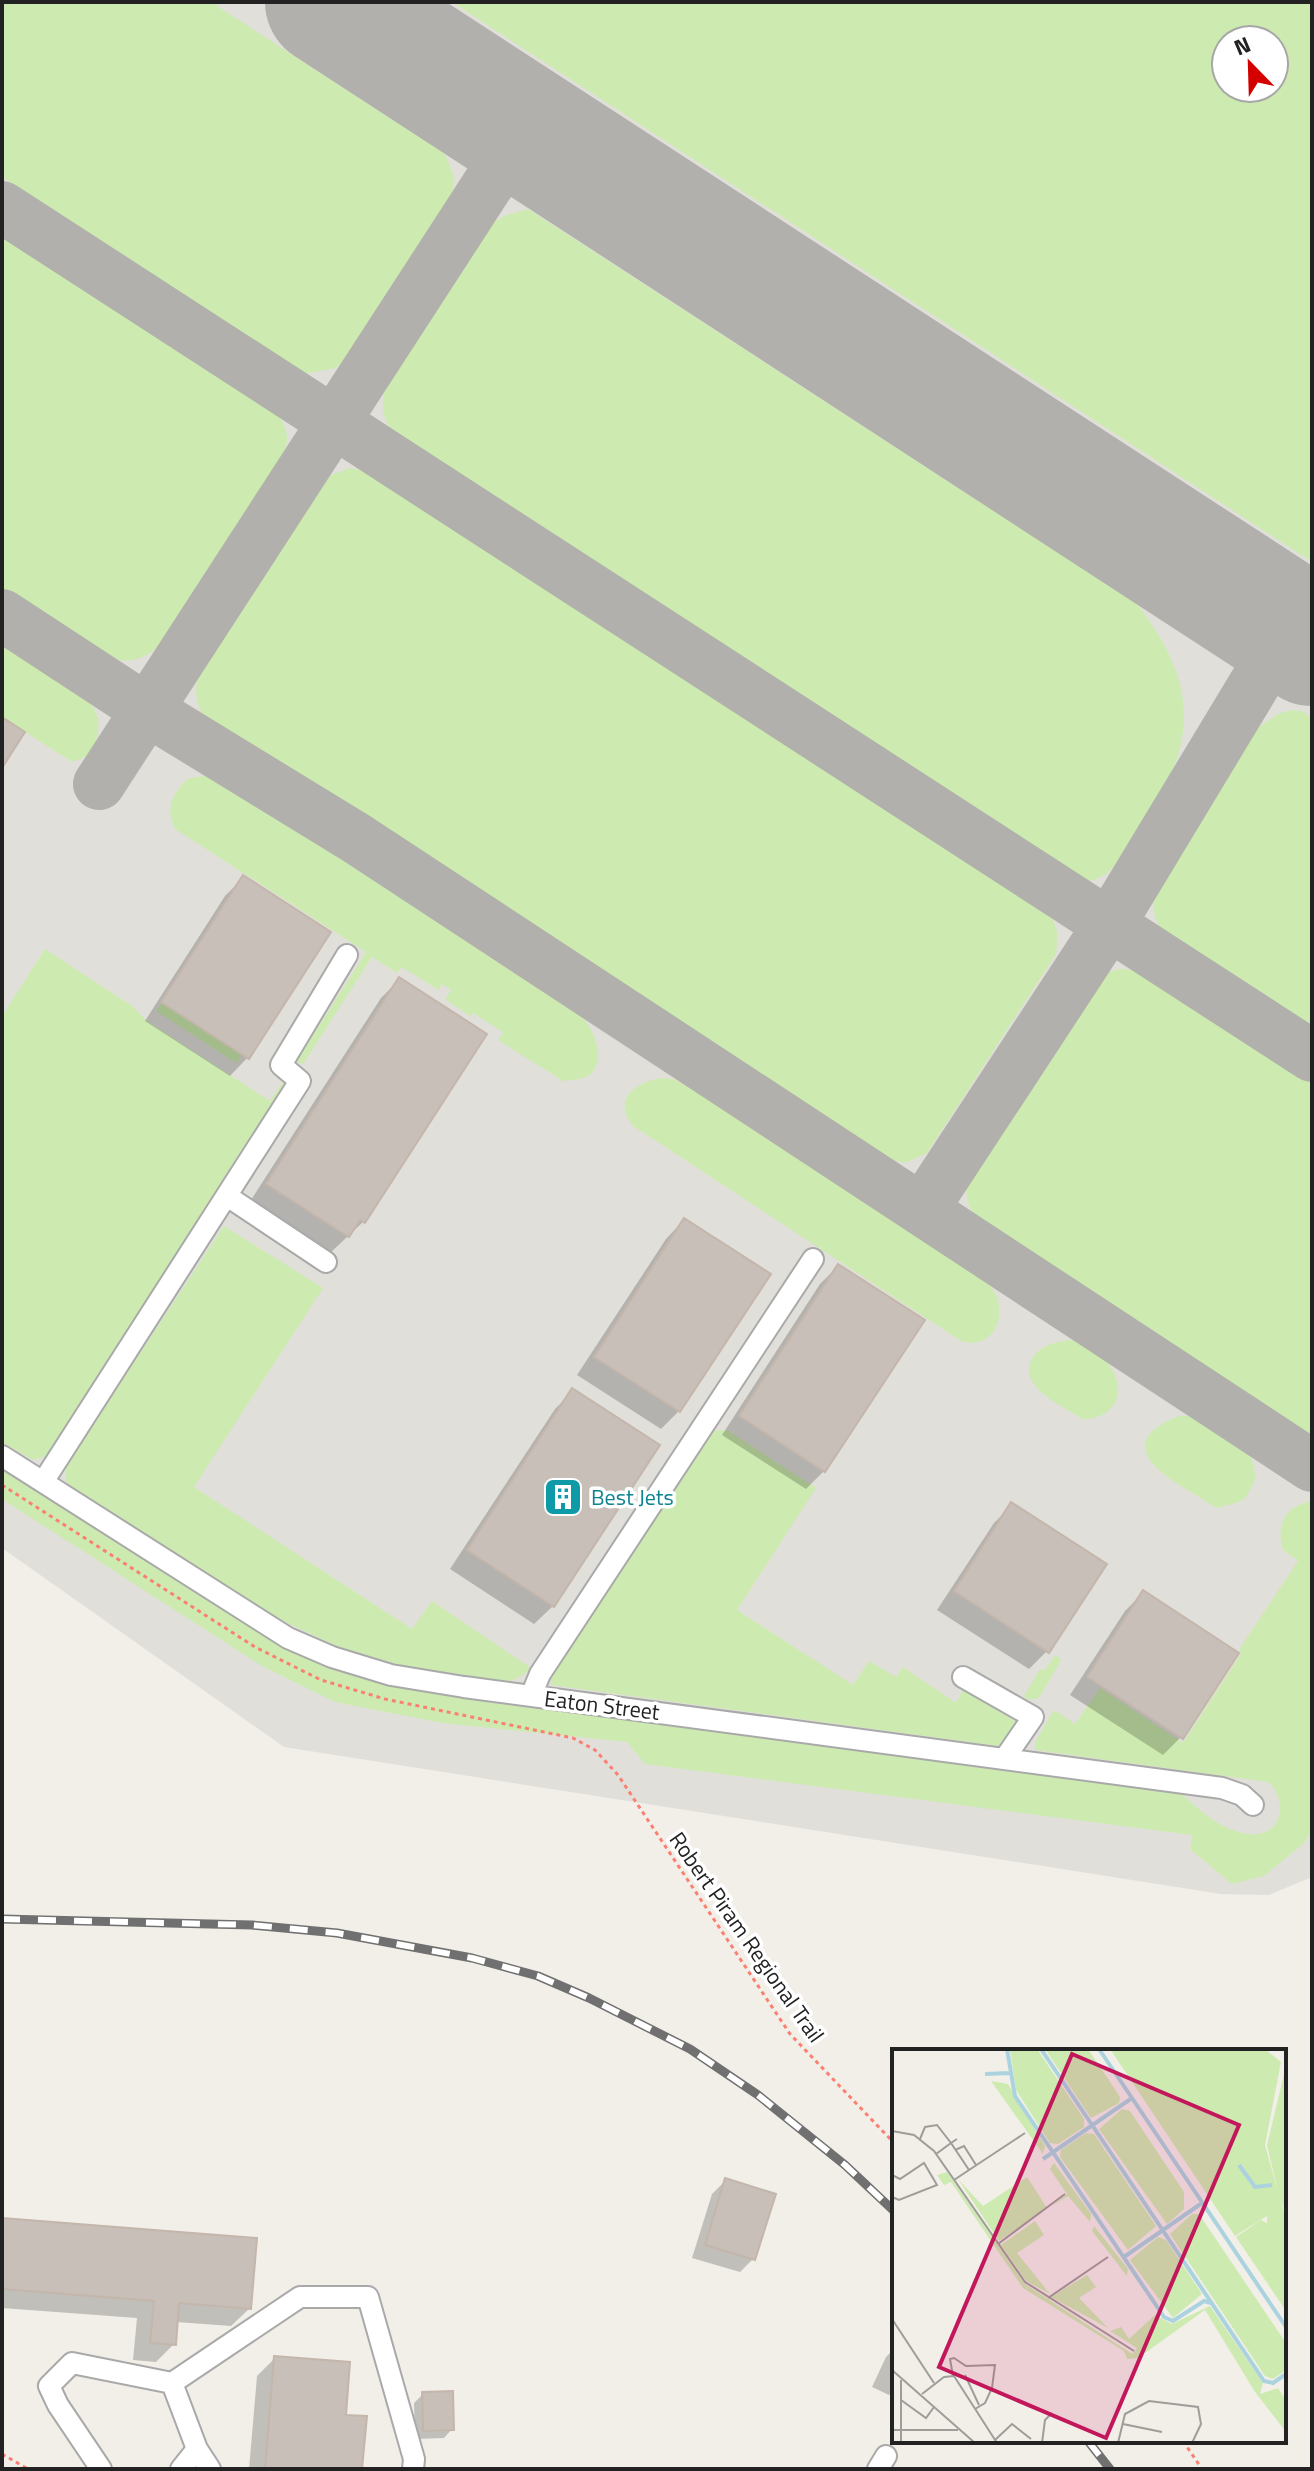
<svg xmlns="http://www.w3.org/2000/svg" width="1314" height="2471" font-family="'Titillium Web',sans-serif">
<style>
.airport{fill:#e1dfda;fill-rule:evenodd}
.grass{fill:#cdebb0;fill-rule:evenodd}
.shadow{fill:#0003}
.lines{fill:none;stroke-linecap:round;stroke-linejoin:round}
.taxiway{stroke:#b1b0ac;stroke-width:52}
.runway{stroke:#b1b0ac;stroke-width:128}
.building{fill:#c7bfb8;stroke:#c4b6ab;stroke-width:2}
.minor-casing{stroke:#a9a9a9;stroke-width:24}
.path{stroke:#fa8072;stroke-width:3;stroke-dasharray:4 4;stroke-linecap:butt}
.minor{stroke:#fff;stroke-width:20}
.rail-casing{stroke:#707070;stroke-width:9}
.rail{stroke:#fff;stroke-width:6;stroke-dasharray:18;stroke-linecap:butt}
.labels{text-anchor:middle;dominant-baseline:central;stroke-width:7;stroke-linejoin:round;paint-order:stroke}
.culture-label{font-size:22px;fill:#0d838f;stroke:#fff;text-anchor:start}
.street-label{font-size:22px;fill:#222;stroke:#fff}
.inset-river{fill:none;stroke:#aad3df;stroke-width:4}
.inset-road{fill:none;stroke:#9f9d99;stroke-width:2}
.view{fill:#c2185b;fill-opacity:0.15;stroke:#c2185b;stroke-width:4}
.inset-edge{fill:none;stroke:#222;stroke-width:4}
</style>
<rect width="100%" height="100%" fill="#f2efe9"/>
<path class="airport" d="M 2,2 L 1312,2 L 1312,1877 L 1269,1895 L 1221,1894 L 284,1747 L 2,1548 ZM 1226,40 L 1274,40 L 1274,88 L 1226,88 Z"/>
<path class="grass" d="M 2,2 L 211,2 L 445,154 L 454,177 L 452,198 L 350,356 L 336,368 L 304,374 L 2,177 Z
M 452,2 L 1312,2 L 1312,562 ZM 1226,40 L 1274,40 L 1274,88 L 1226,88 Z
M 528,209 L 1137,604 C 1201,687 1197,744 1141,829 C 1127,850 1117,873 1091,881 L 1074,875 L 392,430 C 377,413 383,391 391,372 L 486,228 L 504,216 Z
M 2,230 L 266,401 C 290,426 294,440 275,470 L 162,643 C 145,660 128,665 105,656 L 2,589 Z
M 350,468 L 375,473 L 1050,913 L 1058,933 L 1056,954 L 927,1153 L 905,1163 L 883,1158 L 208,722 C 195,706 194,691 199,672 L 316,489 L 326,477 Z
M 2,640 C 27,657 85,685 96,713 C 102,727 96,743 90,755 L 72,762 L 2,717 Z
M 1291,710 L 1301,711 L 1312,718 L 1312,1028 L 1161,929 C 1152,916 1153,903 1154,888 L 1256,729 L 1278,714 Z
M 209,775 L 222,781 L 583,1018 C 595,1030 607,1064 588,1076 C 581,1080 571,1080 563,1081 L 498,1040 L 503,1032 L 473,1013 L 470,1016 L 445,999 L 451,990 L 442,984 L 438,990 L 402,967 L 397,973 L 372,957 L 303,1064 L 296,1062 L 366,952 L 175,829 C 165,809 172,794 187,779 Z
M 45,949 L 132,1006 L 148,1022 L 270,1101 L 283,1082 L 290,1085 L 47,1456 L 33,1460 L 2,1442 L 2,1016 Z
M 1119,969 L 1138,970 L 1151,976 L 1312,1082 L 1312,1440 L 979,1222 C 967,1207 963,1191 969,1172 L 1092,983 L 1103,974 Z
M 162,1003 L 242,1055 L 236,1063 L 156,1011 Z
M 661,1078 L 673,1079 L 697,1091 L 982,1277 C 988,1283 994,1290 997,1298 C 1006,1324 988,1350 961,1341 L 633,1126 C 612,1100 634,1083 661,1078 Z
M 224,1226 L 323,1288 L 194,1487 L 412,1629 L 432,1601 L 531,1668 L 523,1675 L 509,1682 L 400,1665 L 336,1646 L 267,1613 L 72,1487 L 66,1481 L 66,1465 Z
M 1069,1340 C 1075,1341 1082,1342 1088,1345 C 1109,1356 1132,1392 1107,1412 C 1101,1417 1091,1418 1084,1420 C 1065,1407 1016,1387 1032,1359 C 1039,1346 1055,1342 1069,1340 Z
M 1179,1416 L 1198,1416 L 1241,1444 L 1251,1455 L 1256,1478 L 1246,1497 L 1239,1502 L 1217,1508 C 1180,1484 1099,1448 1179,1416 Z
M 727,1430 L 816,1488 L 737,1610 L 853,1685 L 869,1661 L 896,1677 L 903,1667 L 956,1703 L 964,1688 L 1017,1723 L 1018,1728 L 1004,1744 L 998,1746 L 551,1685 L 551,1675 L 710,1431 Z
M 2,1468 L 267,1638 L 335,1668 L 382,1684 L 433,1693 L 1181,1793 C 1199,1810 1223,1832 1250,1834 C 1282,1837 1289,1801 1268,1782 L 1035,1750 L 1035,1742 L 1054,1710 L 1075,1724 L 1100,1688 L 1183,1743 L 1241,1654 L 1240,1648 L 1298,1561 L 1283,1550 C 1275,1525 1286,1505 1312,1501 L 1312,1829 L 1304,1843 L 1264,1876 L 1232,1884 L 1190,1849 L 1192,1835 L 645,1764 L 627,1742 L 442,1723 L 335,1702 L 262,1666 L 2,1499 Z
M 1055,1655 L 1061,1659 L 1060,1662 L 1039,1698 L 1027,1700 L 1024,1696 L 1040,1669 L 1044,1671 Z"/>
<path class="shadow" d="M 243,878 L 248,1057 L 230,1076 L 145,1021 L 225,896 Z
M 399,980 L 363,1222 L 329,1254 L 249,1203 L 381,998 Z
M 684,1220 L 679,1411 L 661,1429 L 577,1375 L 666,1239 Z
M 838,1266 L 824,1471 L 806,1489 L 722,1435 L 820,1284 Z
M 573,1391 L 553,1606 L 534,1624 L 450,1569 L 555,1409 Z
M 1012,1505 L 1047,1651 L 1029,1669 L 937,1610 L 994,1523 Z
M 1143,1593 L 1181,1737 L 1163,1755 L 1070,1695 L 1125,1611 Z
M 726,2180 L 753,2259 L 740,2272 L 692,2258 L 712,2194 Z
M 2,2220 L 250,2308 L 231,2326 L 176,2322 L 174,2344 L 156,2362 L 133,2360 L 137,2318 L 2,2308 Z
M 894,2349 L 894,2390 L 889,2395 L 872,2387 L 886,2357 Z
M 275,2358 L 360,2469 L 249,2469 L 257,2376 Z
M 423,2394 L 452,2429 L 444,2438 L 415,2439 L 414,2403 Z"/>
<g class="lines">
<path class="taxiway" d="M 2,207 L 1312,1056
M 2,615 L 147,710 L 356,838 L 1312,1466
M 99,784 L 524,129
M 922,1210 L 1109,925 L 1289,627"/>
<path class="runway" d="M 329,2 L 1312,642"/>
</g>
<path class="building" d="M 2,717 L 25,732 L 2,768 Z
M 243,875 L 331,932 L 249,1059 L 161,1002 Z
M 399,977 L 487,1034 L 365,1223 L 360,1220 L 349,1237 L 266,1184 Z
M 684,1218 L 771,1274 L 680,1412 L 594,1357 Z
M 838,1264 L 925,1320 L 825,1472 L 739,1416 Z
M 572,1388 L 660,1445 L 554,1607 L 467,1550 Z
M 1011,1502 L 1107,1564 L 1049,1653 L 954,1591 Z
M 1143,1590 L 1239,1653 L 1183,1739 L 1087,1677 Z
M 725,2178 L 776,2194 L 755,2260 L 705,2245 Z
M 2,2218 L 257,2238 L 251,2309 L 179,2303 L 176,2345 L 150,2343 L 154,2301 L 2,2289 Z
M 274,2356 L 350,2362 L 346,2415 L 367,2416 L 362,2469 L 265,2469 Z
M 453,2391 L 454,2430 L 423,2431 L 422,2392 Z"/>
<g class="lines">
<defs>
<path id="minor" d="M 227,1196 L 326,1262
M 2,1456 L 288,1638 L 332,1657 L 391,1675 L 464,1687 L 1222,1788 L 1242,1795 L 1253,1805
M 43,1482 L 300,1081 L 281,1065 L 347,955
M 963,1677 L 1033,1717 L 1005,1758
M 531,1696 L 540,1674 L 813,1259
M 172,2383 L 197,2449 L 181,2469
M 197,2449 L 210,2469
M 101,2469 L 58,2405 L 49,2386 L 72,2363 L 172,2383 L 300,2297 L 368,2297 L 414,2459 L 413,2469
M 878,2469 L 886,2456"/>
</defs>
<use href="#minor" class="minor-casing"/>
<path class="path" d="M 2,1485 L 255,1647 L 321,1680 L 385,1699 L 573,1738 L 595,1750 L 618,1775 L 790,2034 L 894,2143
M 1183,2441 L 1202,2469
M 2,2454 L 28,2469"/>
<use href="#minor" class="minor"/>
<defs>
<path id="rail" d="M 2,1919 L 252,1925 L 337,1933 L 472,1958 L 538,1976 L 589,1998 L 690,2049 L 758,2095 L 845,2165 L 894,2211
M 1088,2441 L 1110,2469"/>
</defs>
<use href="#rail" class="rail-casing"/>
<use href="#rail" class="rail"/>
</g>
<defs>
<symbol id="building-square" viewBox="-11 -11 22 22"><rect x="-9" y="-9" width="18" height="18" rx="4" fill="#0f9aa8" stroke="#fff"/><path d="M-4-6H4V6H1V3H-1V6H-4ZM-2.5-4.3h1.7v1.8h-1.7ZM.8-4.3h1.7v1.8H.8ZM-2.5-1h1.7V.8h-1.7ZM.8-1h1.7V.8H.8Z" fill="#fff"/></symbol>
</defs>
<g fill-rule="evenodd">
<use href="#building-square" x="541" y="1475" width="44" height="44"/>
</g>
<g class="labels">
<g class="culture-label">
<text x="591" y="1497">Best Jets</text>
</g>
<g class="street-label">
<text transform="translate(602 1705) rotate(7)">Eaton Street</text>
<text transform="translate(747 1937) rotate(55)">Robert Piram Regional Trail</text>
</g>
</g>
<g transform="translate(892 2049)">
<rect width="394" height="394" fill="#f2efe9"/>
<path d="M 118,0 L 145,0 L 192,70 L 192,78 L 166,95 L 158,94 L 124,41 ZM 153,0 L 196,0 L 228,48 L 227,54 L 199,69 ZM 218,0 L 373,0 L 389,13 L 373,96 L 386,143 L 375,96 L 394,17 L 394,166 L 388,149 L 394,170 L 394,262 L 344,188 L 369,171 L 375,174 L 375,167 L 343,187 ZM 99,32 L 116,35 L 153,97 L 151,105 ZM 230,60 L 238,62 L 292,143 L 292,160 L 275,175 L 207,80 ZM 194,84 L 202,85 L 264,177 L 236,201 L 168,108 L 169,101 ZM 162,114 L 199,165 L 198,173 L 176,147 L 161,156 L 175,145 L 158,120 ZM 55,123 L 133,235 L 240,305 L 245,299 L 218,282 L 229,278 L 237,290 L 263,266 L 280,275 L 318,257 L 371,334 L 368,345 L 386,339 L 394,351 L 394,383 L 363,343 L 313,261 L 246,309 L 235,310 L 232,302 L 131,239 L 59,133 L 52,136 L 45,126 ZM 135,128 L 155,159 L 107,192 L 66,130 L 91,157 ZM 300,165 L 307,165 L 394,294 L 394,321 L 381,330 L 373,327 L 278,185 ZM 143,172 L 152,186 L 125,204 L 158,245 L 134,232 L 109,196 ZM 202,177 L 236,220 L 235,227 L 200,182 ZM 266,188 L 274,191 L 310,245 L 281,269 L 238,211 ZM 195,226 L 204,238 L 187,249 L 216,279 L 159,248 Z" fill="#cdebb0"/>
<path class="inset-river" d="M 115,0 L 123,47 L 272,268 L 281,272 L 312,252 L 319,254M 149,0 L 372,332 L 381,334 L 394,325M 207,0 L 394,278M 93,25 L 118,24M 151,110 L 240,49M 347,116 L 363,138 L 380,136M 232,208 L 310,154"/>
<path class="inset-road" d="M 0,82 L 22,86 L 42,102 L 133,233 L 242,302M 28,90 L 33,78 L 45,76 L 59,94 L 44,105M 63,101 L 72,97 L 84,116M 77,121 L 133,84M 0,126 L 8,130 L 32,114 L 45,136 L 7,151 L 0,148M 62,131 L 77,121 L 59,94 L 65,90M 106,195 L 173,145M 156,249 L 216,208M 0,270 L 42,334M 0,321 L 83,394M 73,326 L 87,356M 61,327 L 58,310 L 62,309 L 74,317 L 103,316 L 100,339 L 93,354 L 83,360M 30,345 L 52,328 L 62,327 L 105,394M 9,351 L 34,369 L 42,358M 231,375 L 270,383M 0,381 L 66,381M 103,391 L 120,375 L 139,390M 9,394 L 9,331M 150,394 L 153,371 L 160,364M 226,394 L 233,365 L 257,352 L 306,358 L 309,375 L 300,394"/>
<path class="view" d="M 180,5 L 347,76 L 214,389 L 47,318 Z"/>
<rect width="394" height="394" class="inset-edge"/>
</g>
<rect width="1314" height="2471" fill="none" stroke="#222222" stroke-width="8"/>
<g transform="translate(1250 64) rotate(337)"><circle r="38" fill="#ffffff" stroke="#a7a7a7" stroke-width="2"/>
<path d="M0-6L14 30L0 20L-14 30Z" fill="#d40000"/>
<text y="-12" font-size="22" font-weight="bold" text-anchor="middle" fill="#222222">N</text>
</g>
</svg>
